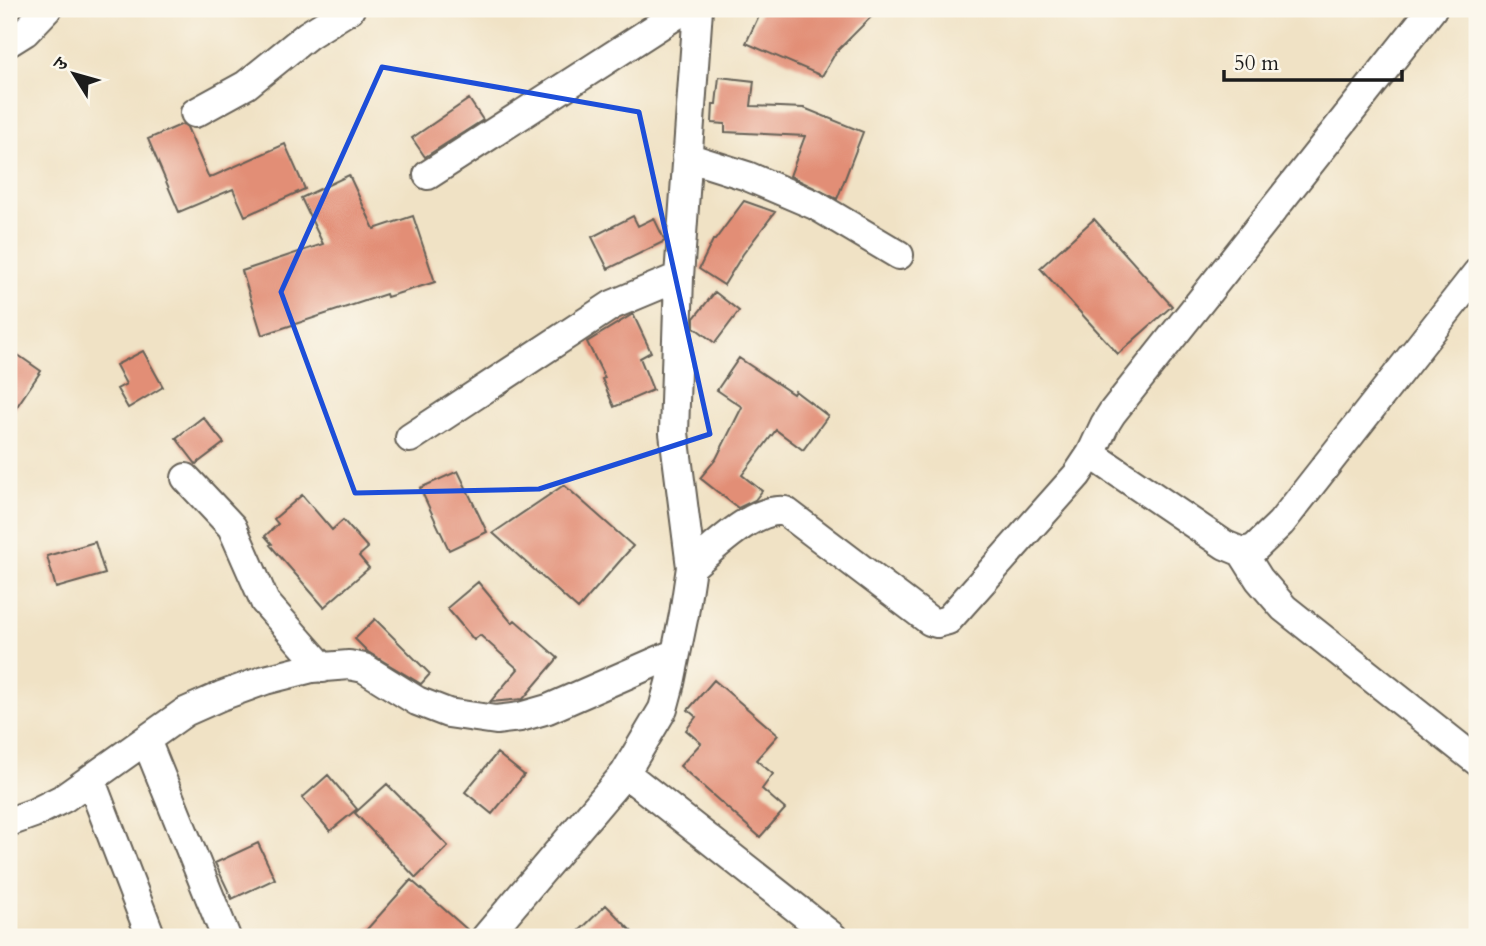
<svg xmlns="http://www.w3.org/2000/svg" width="1486" height="946" font-family="Cardo,'Noto Serif Devanagari',serif">
<style>
.building{fill:#e28e76}
.lines{fill:none;stroke-linecap:round;stroke-linejoin:round}
.minor-casing{stroke:#666157;stroke-width:32}
.minor{stroke:#fff;stroke-width:28}
.marked{fill:none;stroke:#1d4ed8;stroke-width:5;stroke-linejoin:round}
</style>
<rect width="100%" height="100%" fill="#fbf7ec"/>
<filter id="ink" filterUnits="userSpaceOnUse"><feTurbulence type="fractalNoise" baseFrequency=".0143" numOctaves="2"/><feDisplacementMap in="SourceGraphic" scale="14" xChannelSelector="R" yChannelSelector="G"/><feConvolveMatrix kernelMatrix="1 2 1 2 8 2 1 2 1" color-interpolation-filters="sRGB"/></filter>
<filter id="wash" filterUnits="userSpaceOnUse"><feTurbulence type="fractalNoise" baseFrequency=".00686" numOctaves="4" result="noise"/><feDisplacementMap in="SourceGraphic" scale="28" xChannelSelector="R" yChannelSelector="G"/><feGaussianBlur stdDeviation="1.57" result="paint"/><feColorMatrix in="noise" values="0 0 0 0 0 0 0 0 0 0 0 0 0 0 0 0 0 1.4 0 .05"/><feComposite in="paint" operator="in"/></filter>
<g filter="url(#wash)">
<rect width="100%" height="100%" fill="#f0e2c5"/>
<g id="blocks">
<path class="building" d="M 762,9 L 879,9 L 836,52 L 822,76 L 746,43 Z
M 719,77 L 754,81 L 751,106 L 804,108 L 863,132 L 837,199 L 790,176 L 805,136 L 725,132 L 725,124 L 712,123 L 713,104 L 716,104 Z
M 469,99 L 483,120 L 425,157 L 412,138 Z
M 183,124 L 187,127 L 209,178 L 285,144 L 305,189 L 245,216 L 233,189 L 179,212 L 148,139 Z
M 349,175 L 374,229 L 413,216 L 435,282 L 387,297 L 386,294 L 262,335 L 242,271 L 323,244 L 301,198 Z
M 744,201 L 775,212 L 743,254 L 724,285 L 699,269 L 713,240 L 715,240 Z
M 633,216 L 638,226 L 654,218 L 665,241 L 608,269 L 592,237 Z
M 1094,219 L 1172,306 L 1118,354 L 1040,268 Z
M 715,292 L 739,311 L 715,343 L 694,327 L 694,318 Z
M 633,314 L 651,352 L 640,358 L 653,390 L 614,407 L 602,379 L 605,378 L 587,342 Z
M 143,351 L 163,387 L 128,408 L 117,389 L 126,384 L 116,365 Z
M 18,355 L 41,371 L 9,418 L 9,367 Z
M 739,358 L 793,394 L 795,391 L 828,416 L 803,450 L 776,430 L 742,475 L 762,491 L 755,500 L 738,508 L 700,478 L 716,459 L 742,407 L 717,390 Z
M 203,417 L 224,443 L 196,464 L 176,438 Z
M 458,471 L 487,532 L 449,550 L 420,488 Z
M 564,485 L 633,546 L 578,609 L 493,533 Z
M 302,495 L 332,530 L 343,520 L 368,548 L 359,556 L 369,568 L 324,607 L 270,545 L 272,544 L 265,536 L 278,524 L 274,519 Z
M 95,542 L 105,574 L 56,588 L 47,556 Z
M 478,582 L 512,623 L 515,620 L 558,658 L 523,699 L 490,702 L 518,669 L 480,635 L 474,640 L 447,608 Z
M 375,619 L 430,674 L 421,684 L 368,652 L 355,639 Z
M 714,680 L 778,735 L 756,760 L 773,774 L 762,789 L 785,809 L 760,837 L 680,766 L 701,743 L 686,730 L 696,717 L 688,710 Z
M 497,753 L 524,775 L 492,814 L 465,792 Z
M 328,775 L 357,809 L 330,831 L 302,798 Z
M 387,784 L 448,846 L 416,878 L 355,813 Z
M 258,843 L 275,879 L 232,899 L 215,863 Z
M 411,880 L 470,932 L 470,937 L 360,937 Z
M 606,905 L 637,937 L 573,937 Z"/>
</g>
</g>
<g filter="url(#ink)">
<use href="#blocks" fill-opacity="0" stroke="#666157" stroke-width="2"/>
<g class="lines">
<defs>
<path id="minor" d="M 9,42 L 25,32 L 47,9
M 195,113 L 246,85 L 308,35 L 350,9
M 687,157 L 747,176 L 815,205 L 899,255
M 428,175 L 685,9
M 410,438 L 612,305 L 679,277
M 1091,454 L 1105,424 L 1112,413 L 1432,9
M 186,478 L 232,527 L 265,602 L 323,668
M 1242,552 L 1254,549 L 1281,523 L 1477,273
M 691,567 C 714,548 754,507 785,511 L 930,621 L 937,623 L 948,620 L 1077,475 L 1091,454 L 1225,545 L 1242,552 L 1259,579 L 1284,608 L 1477,761
M 146,740 L 226,937
M 625,773 L 833,937
M 91,781 L 151,937
M 9,822 L 34,813 L 64,798 L 185,712 L 221,696 L 265,680 L 312,668 L 349,665 L 364,668 L 417,701 L 448,713 L 496,720 L 520,717 L 548,709 L 676,653
M 486,937 L 625,773 L 663,709 L 670,683 L 684,614 L 691,567 L 674,433 L 679,277 L 698,9"/>
</defs>
<use href="#minor" class="minor-casing"/>
<use href="#minor" class="minor"/>
</g>
</g>
<path class="marked" d="M 382,67 L 639,112 L 710,434 L 539,489 L 355,493 L 281,292 Z"/>
<rect width="1486" height="946" fill="none" stroke="#fbf7ec" stroke-width="35"/>
<g transform="translate(74 74) rotate(307)" stroke="#fbf7ec" stroke-width="5" paint-order="stroke">
<path d="M0-5L12 26L0 18L-12 26Z" fill="#1c1c1c"/>
<text y="-10" font-size="19" font-weight="bold" text-anchor="middle" fill="#1c1c1c">उ</text>
</g>
<path d="M1224 70v10h178v-10" fill="none" stroke="#1c1c1c" stroke-width="3.5"/>
<text x="1234" y="70" font-size="21" fill="#1c1c1c" stroke="#fbf7ec" stroke-width="5" paint-order="stroke">50 m</text>
</svg>
